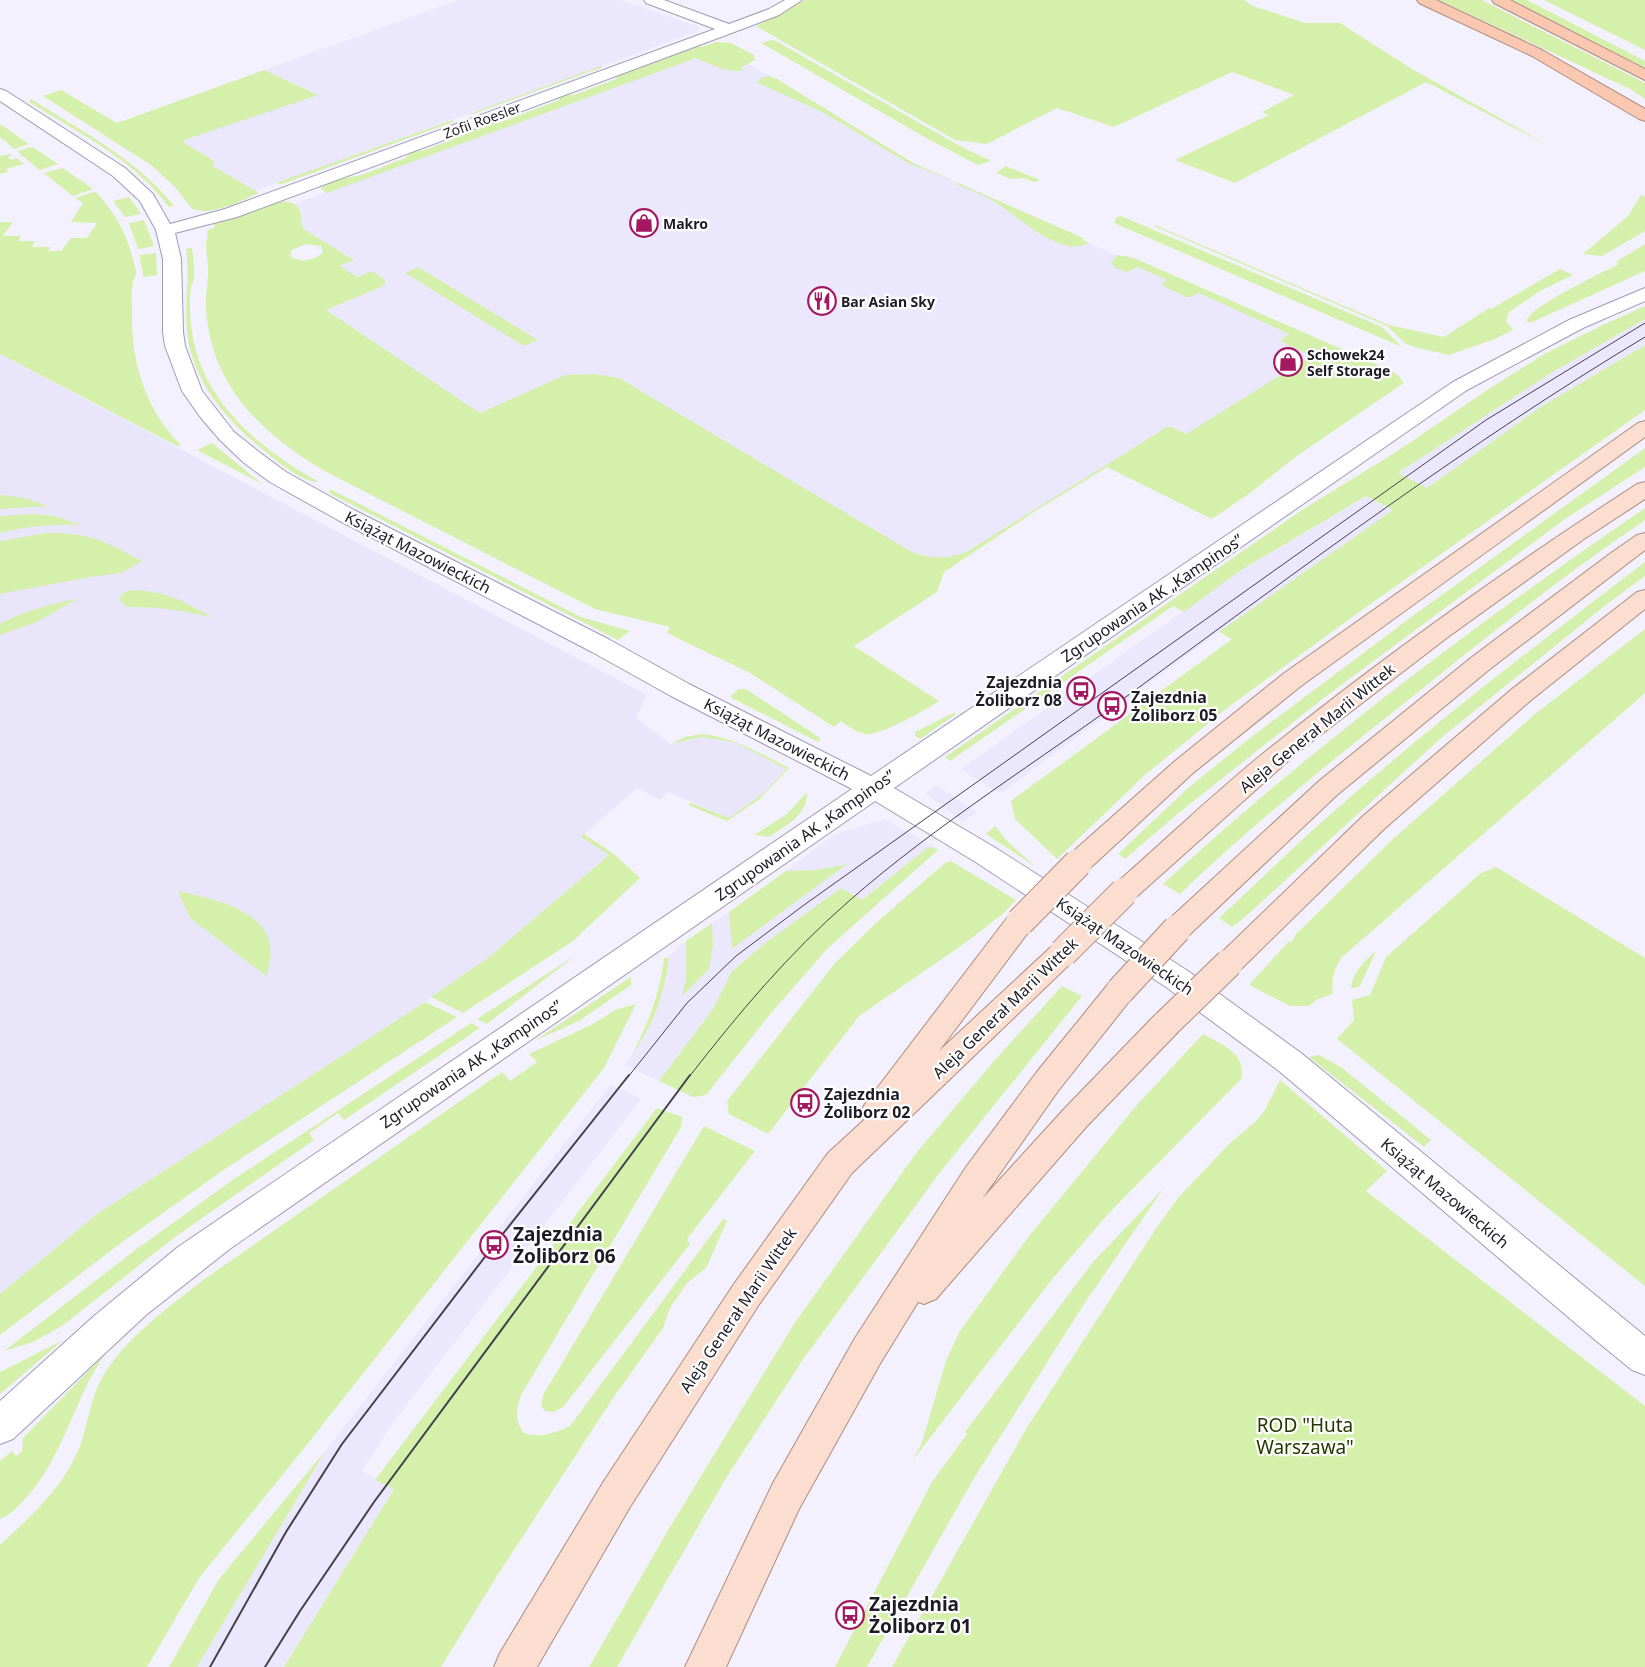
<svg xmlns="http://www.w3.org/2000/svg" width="1645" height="1667" font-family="'Noto Sans',sans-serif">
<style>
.built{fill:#ebe8fe}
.industrial{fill:#e9e6fc}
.green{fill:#d4f0ab;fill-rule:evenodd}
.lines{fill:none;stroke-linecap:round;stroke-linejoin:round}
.minor-casing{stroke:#9f9bb7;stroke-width:2}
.major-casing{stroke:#ad8c80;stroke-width:2}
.highway-casing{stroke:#ad8c80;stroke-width:2}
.minor{fill:#fff;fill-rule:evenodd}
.major{fill:#fcded0;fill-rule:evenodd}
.highway{fill:#fac8b0;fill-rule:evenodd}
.tram-far1{stroke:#43414c;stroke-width:1}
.tram{stroke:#43414c;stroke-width:2}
.major-bridge-casing{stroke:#ad8c80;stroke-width:30;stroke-linecap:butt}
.major-bridge{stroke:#fcded0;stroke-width:28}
.labels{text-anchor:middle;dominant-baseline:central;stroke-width:4.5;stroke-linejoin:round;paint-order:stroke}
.far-street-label{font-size:14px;fill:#1e1c27;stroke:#fff}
.far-poi-label{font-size:14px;font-weight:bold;fill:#1e1c27;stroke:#fff;text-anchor:start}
.street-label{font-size:16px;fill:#1e1c27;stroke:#fff}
.poi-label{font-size:16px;font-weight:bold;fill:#1e1c27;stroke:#fff;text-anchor:start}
.near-poi-label{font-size:19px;font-weight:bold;fill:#1e1c27;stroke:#fff;text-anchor:start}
.near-park-label{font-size:19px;fill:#273700;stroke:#fff}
</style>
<rect width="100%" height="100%" fill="#f3f1fd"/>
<path class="built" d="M 458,0 L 621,0 L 699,27 L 699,31 L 255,191 L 213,166 L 214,162 L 183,142 L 187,139 L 317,94 L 264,70 Z
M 711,49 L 749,62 L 749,64 L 760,71 L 777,79 L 913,163 L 1083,238 L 1083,241 L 1375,365 L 1206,516 L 1107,467 L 1037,510 L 943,572 L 480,413 L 325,310 L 381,287 L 385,283 L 372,271 L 357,277 L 339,266 L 354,260 L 305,230 L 301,224 L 302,212 L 294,204 Z
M 1645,319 L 1645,345 L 1542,406 L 1427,488 L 1398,473 L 1551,373 Z
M 1367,496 L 1393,511 L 1219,632 L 1000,794 L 961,769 L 1238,572 Z
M 936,785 L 977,812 L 963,822 L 925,793 Z
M 884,819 L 936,848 L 927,848 L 861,900 L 787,927 L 744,960 L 732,971 L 713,1009 L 659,1081 L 625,1065 L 642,1041 L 666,981 L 669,956 L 686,941 L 686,978 L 683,995 L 694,983 L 713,946 L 712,923 L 729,912 L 732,949 L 846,865 L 817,870 L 786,871 L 833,835 Z
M 611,1084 L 641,1099 L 392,1424 L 362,1471 L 394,1489 L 284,1667 L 197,1667 L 326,1450 Z"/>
<path class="industrial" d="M 0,354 L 647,695 L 636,717 L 670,744 L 701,737 L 734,742 L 786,769 L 764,793 L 729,818 L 668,792 L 660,800 L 637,788 L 582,836 L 609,855 L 489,957 L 428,1000 L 97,1214 L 0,1294 Z"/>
<path class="green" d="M 805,0 L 1244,0 L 1253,6 L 1305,23 L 1340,23 L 1412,69 L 1553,148 L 1426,82 L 1235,183 L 1175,160 L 1269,115 L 1262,112 L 1294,95 L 1232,72 L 1114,127 L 1057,108 L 987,144 L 955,140 L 756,26 Z
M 1439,0 L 1482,0 L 1645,83 L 1645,99 L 1630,89 Z
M 1513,0 L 1527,0 L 1645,61 L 1645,68 Z
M 1544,0 L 1645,0 L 1645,50 Z
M 771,40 L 776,41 L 960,146 L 991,161 L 978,165 L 928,139 L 761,43 Z
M 716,42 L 731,43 L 754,55 L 755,60 L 740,68 L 744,70 C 726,74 711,64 696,58 L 327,193 L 321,189 C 328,177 345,178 357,176 C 373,172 390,163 406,158 L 410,151 L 422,151 L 454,139 L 456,134 L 487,123 L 499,123 L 559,100 L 562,95 L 574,95 L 616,79 L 618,75 L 697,45 L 701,47 Z
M 601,66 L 603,67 L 473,114 L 469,114 Z
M 264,70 L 318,95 L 187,139 L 183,142 L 214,161 L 213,166 L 259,193 L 232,205 L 209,211 L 202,211 L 192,209 L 175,187 L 151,165 L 43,96 L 61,90 L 117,123 Z
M 768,76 L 777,79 L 913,163 L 954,181 L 910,164 L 824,113 L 758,83 L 759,79 Z
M 31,99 C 81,131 137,159 174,206 L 169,207 C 135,160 77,132 29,102 Z
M 453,120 L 453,122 L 282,184 L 276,183 Z
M 0,124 L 29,144 L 14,149 L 0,137 Z
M 31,147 L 34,148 L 58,164 L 39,170 L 17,151 Z
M 11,154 L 12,155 L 7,157 L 11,160 L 16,158 L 24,164 L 6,169 L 8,172 L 0,174 L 0,156 Z
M 1006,166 L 1040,180 L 1034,182 L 1024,178 L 1011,179 L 996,173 Z
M 63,168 L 93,189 L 73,196 L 44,173 Z
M 958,183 L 1083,238 L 1083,240 L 1089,243 C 1061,258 1020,218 998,204 C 985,195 970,190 956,184 Z
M 93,192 L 96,192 C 119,217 129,239 136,272 C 137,276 133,278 133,282 C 131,292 132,303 132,313 C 131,361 145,409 180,444 L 179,447 L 0,354 L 0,222 L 13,222 L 3,236 L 21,236 L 18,241 L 35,241 L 32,247 L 51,247 L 48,251 L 61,251 L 71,238 L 87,238 L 97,223 L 71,222 L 83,203 L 75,198 Z
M 1641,195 L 1645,197 L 1645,231 L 1602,256 L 1583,254 L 1628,216 Z
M 129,197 L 141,214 L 125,217 L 113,201 Z
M 276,202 C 294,200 303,205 301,224 L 305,230 L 354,260 L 340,266 L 357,277 L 372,271 L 385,280 L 385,283 L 381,287 L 326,310 L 480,413 L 565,375 L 595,374 L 619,378 L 910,551 C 928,559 949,560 968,551 L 1167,427 L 1172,427 L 1186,434 L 1311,356 L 1280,341 L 1289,334 L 1199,293 L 1190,297 L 1186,297 L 1161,285 L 1167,280 L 1138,267 L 1127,272 L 1115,268 L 1111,262 L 1118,255 L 1134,258 L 1387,369 L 1398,375 L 1404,383 L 1298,455 L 1250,493 L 1212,519 L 1107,467 L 1037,510 L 944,572 L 937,592 L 854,646 L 939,701 C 926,710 882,734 869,734 C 858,734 849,727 841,721 L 834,727 L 750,673 L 667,633 L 670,627 L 595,609 L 332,475 C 266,438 212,390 206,310 C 205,298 207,287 208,276 C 209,266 206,255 206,245 C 206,240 209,236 207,230 L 215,228 L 213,224 ZM 306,244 L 321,246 L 323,252 C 315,261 299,263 290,256 L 292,250 Z
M 1121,216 L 1382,327 L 1402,347 L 1114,223 L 1116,218 Z
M 144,220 L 154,246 L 138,249 L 129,223 Z
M 1155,225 L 1389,325 L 1444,337 L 1489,308 L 1491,309 L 1560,269 L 1573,275 L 1540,291 L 1509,312 L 1506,321 L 1513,330 L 1495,339 L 1449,355 L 1418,348 L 1406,344 L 1387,326 L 1154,226 Z
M 1645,244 L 1645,271 L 1530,323 L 1527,321 C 1528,307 1604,272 1619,264 L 1616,262 Z
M 192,248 C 193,257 195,269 194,278 C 193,282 191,285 191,289 C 189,302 190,318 192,331 C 201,401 261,450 319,482 C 304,483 279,463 267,453 C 229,423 192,382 187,332 C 184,304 190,276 186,249 Z
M 156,253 L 157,275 L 143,277 C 143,269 140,263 140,255 Z
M 418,267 L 538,340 L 524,346 L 405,273 Z
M 1645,306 L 1645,319 L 1551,373 L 1398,473 L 1427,488 L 1542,406 L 1645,345 L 1645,410 L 1369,605 L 1227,708 L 1145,775 L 1057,859 L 1015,819 L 1011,801 L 1232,639 L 1219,632 L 1393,510 L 1366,496 L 1238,572 L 1184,612 L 1173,606 L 950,761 L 945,757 L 1302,510 L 1396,452 L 1493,386 L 1546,353 L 1605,324 Z
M 212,443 L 262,484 L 197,450 Z
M 1645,448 L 1645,467 L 1565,519 L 1325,697 L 1181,811 L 1125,859 L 1118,854 L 1188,788 L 1250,738 L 1410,618 Z
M 330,489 L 581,617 L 630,631 L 618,640 L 329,493 Z
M 0,495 L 25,498 L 48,506 L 0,509 Z
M 1645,508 L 1645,520 C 1568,572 1494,631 1422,689 C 1339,755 1256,821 1180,894 L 1163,884 C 1313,746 1477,623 1645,508 Z
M 34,514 L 55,516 L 81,525 C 54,524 26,526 0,533 L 0,516 Z
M 46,533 C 88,532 106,541 142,561 L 121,573 L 90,577 L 0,594 L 0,541 Z
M 1645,562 L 1645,576 L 1602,608 L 1441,738 L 1245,917 L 1232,927 L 1219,918 C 1254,886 1288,852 1324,820 C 1426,729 1536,645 1645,562 Z
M 135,590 C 168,592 186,602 213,618 C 185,610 156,607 127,607 L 119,600 C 121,592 128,591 135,590 Z
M 79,598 L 37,622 L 0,635 L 0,624 C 25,610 52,604 79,598 Z
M 1645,629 L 1645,693 L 1341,958 C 1334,970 1331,979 1333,994 L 1318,999 L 1309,1006 L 1290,1006 L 1249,985 L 1289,941 L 1291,943 L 1296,934 L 1394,838 L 1535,714 Z
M 739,689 L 746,689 L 820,738 L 820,740 L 818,742 L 730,697 Z
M 955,712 L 955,715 L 920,739 L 915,736 L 915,732 Z
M 702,734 C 734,737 761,754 789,768 L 760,799 L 727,821 L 688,805 L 691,803 L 729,818 L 764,793 L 786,769 L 734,742 L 701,737 L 670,744 L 685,737 Z
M 807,792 C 807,816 786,825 769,837 L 754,835 L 787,814 Z
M 995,826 L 1008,842 L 1036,867 L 986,834 Z
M 584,834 L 614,854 L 640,878 L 573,941 L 463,1013 L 431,997 L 489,957 L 609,855 L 581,837 Z
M 932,847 L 938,850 L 828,948 L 771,1013 L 706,1095 L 693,1097 L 659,1081 L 713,1009 L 732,971 L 765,943 L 841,888 L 862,900 L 927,848 Z
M 951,861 L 1016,900 L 1005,912 L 965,943 L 859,1016 L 768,1134 L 729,1114 L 727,1101 L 835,963 L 876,923 L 945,863 Z
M 847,864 L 732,949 L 729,912 L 786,871 L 817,870 Z
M 1496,867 L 1645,958 L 1645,1286 L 1337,1039 L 1354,1020 L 1352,1000 L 1370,995 L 1386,957 L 1481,873 Z
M 178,891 C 223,901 289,915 266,976 L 190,918 Z
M 712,923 L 713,946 L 709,969 L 682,996 L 686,978 L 686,941 Z
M 1376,951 L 1360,986 L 1351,989 C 1353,971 1363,963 1376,951 Z
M 576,955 L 487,1024 L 477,1019 Z
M 664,958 L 669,958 C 665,994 653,1025 632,1055 C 649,1020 659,997 664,958 Z
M 631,977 L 631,985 L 579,1021 L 534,1041 Z
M 1062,986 L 1082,996 L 941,1171 L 804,1358 L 726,1478 L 617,1667 L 589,1667 L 670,1527 L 794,1324 L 917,1152 L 995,1060 Z
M 425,1002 L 457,1017 L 225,1169 L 125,1240 L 0,1335 L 0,1294 L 97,1214 Z
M 636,1004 L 604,1068 L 309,1442 L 199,1578 L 147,1667 L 0,1667 L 0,1545 C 31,1516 64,1487 80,1446 C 88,1423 91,1395 104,1374 C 129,1335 170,1306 206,1278 L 502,1072 L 510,1081 L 537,1062 L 529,1054 L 593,1024 L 615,1010 Z
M 471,1023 L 480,1028 L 344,1120 L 338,1113 L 309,1133 L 314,1140 L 175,1237 L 62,1326 L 33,1342 L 4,1351 L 134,1251 L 234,1179 Z
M 1203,1034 C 1221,1045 1247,1052 1241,1079 L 1107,1215 L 1053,1278 L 912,1461 L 921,1445 L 946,1361 L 960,1331 L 1029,1236 L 1136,1106 Z
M 1319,1055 L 1341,1067 L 1431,1140 L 1424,1147 L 1309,1057 Z
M 1280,1080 L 1387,1171 L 1366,1191 L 1645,1406 L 1645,1667 L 892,1667 L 1026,1429 L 1157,1227 L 1178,1198 L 1228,1145 L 1256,1121 L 1265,1110 Z
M 657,1108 L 682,1117 L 681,1127 L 521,1395 C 516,1410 514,1420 524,1433 C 540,1439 555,1433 570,1426 L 723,1219 L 727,1221 L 706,1268 L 687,1283 L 670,1308 L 663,1328 L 613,1398 L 495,1579 L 441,1667 L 284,1667 L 394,1489 L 375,1480 Z
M 704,1126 L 755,1151 L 687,1239 L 690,1244 L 563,1407 L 553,1412 L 545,1411 L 541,1405 L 543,1395 Z
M 1182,1169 L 1163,1189 L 1084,1304 L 974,1478 L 867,1667 L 835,1667 L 932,1482 L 967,1434 L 965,1432 L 1093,1262 Z
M 63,1340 L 0,1394 L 0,1372 Z
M 106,1353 C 73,1399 64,1458 24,1500 C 16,1508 11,1515 0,1519 L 0,1461 L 12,1451 L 16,1456 L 22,1451 L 23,1438 Z
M 326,1450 L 197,1667 L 169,1667 L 219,1579 Z"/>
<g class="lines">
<defs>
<path id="minor" d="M 644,0 L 664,0 L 729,24 L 769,9 L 785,0 L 802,0 L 779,15 L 745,28 L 237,217 L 175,233 L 181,259 L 183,332 L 185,346 L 202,391 L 234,432 L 259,452 L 286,472 L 354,510 L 610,640 L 689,684 L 871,776 L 1453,382 L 1569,320 L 1645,288 L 1645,301 L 1583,328 L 1467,390 L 894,788 L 994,847 L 1188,971 L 1301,1053 L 1645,1336 L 1645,1375 L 1632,1370 L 1594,1339 L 1279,1071 L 1166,987 L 974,861 L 875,801 L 231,1248 L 146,1315 L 13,1439 L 0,1444 L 0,1401 L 94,1316 L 178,1247 L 852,789 L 671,696 L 592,652 L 338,520 L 270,482 L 243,462 L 220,440 L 201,418 L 182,391 L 165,346 L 163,332 L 163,259 L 156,230 L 140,201 L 113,176 L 0,101 L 0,89 L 6,91 L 125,168 L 153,194 L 170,224 L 225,209 L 715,29 L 646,3 Z"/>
<path id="major" d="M 1645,421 L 1645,437 L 1301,686 L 1193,773 L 1088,870 L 1078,873 L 1068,870 L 1064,863 L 1068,856 L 1175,761 L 1283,674 L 1638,423 Z
M 1645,482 L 1645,499 L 1584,539 L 1448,637 L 1297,753 L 1134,899 L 1124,903 L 1114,899 L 1110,892 L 1114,885 C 1169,837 1222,785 1280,740 C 1394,649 1514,564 1637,484 Z
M 1645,533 L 1645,550 L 1490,669 L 1337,795 L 1187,937 L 1177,940 L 1167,937 L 1162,929 L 1167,921 L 1319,781 L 1472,657 L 1611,553 L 1637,535 Z
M 1645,590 L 1645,609 L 1530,701 L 1383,830 L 1239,971 L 1229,974 L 1219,971 L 1214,963 L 1219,955 L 1363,816 L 1512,689 L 1637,592 Z
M 1020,911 L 1030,914 L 1034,922 L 1030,930 L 939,1051 L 1053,945 L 1063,942 L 1073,945 L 1078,953 L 1073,961 L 852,1173 L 758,1306 L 630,1507 L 537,1667 L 494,1667 L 500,1653 L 604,1481 L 734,1284 L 828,1153 L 864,1120 L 860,1113 L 865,1104 L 1010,914 Z
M 1120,979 L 1131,983 L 1135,991 L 1131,999 L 1058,1091 L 982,1199 L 1065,1108 L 1155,1015 L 1166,1012 L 1177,1015 L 1181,1024 L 1177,1033 L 1087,1126 L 936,1299 L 924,1304 L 918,1302 L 881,1362 L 799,1509 L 726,1667 L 685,1667 L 773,1483 L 855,1338 L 966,1167 L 1036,1073 L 1109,983 Z"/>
<path id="highway" d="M 1417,0 L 1436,0 L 1542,50 L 1645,109 L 1645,121 L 1639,119 L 1532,56 L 1419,3 Z
M 1492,0 L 1510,0 L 1645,69 L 1645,80 L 1494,3 Z"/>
</defs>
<use href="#minor" class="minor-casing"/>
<use href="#major" class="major-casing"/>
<use href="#highway" class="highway-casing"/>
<use href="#minor" class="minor"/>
<use href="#major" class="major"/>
<use href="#highway" class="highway"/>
<path class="tram-far1" d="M 628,1077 L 687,1003 L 736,956 L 804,905 L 1486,420 L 1645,323
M 689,1077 C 738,1014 789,953 849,901 C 938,823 1039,761 1134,691 C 1301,568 1467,444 1645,337"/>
<path class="tram" d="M 210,1667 L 286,1532 L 342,1444 L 494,1245 L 629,1075
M 265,1667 L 300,1611 L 374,1502 L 690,1075"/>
<defs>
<path id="major-bridge" d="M 1020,922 L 1078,863
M 1063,953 L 1124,892
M 1120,991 L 1177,929
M 1166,1024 L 1229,963"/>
</defs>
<use href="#major-bridge" class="major-bridge-casing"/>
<use href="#major-bridge" class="major-bridge"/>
</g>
<defs>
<symbol id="shop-ring" viewBox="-11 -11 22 22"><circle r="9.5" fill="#fff" stroke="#a31860" stroke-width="1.5"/><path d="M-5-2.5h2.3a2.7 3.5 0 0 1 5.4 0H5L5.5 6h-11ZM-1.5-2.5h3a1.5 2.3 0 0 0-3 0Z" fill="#a31860"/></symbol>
<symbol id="restaurant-ring" viewBox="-11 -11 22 22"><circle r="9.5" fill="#fff" stroke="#a31860" stroke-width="1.5"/><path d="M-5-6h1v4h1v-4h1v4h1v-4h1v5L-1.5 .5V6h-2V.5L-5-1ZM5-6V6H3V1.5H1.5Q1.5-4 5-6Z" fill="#a31860"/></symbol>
<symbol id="bus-ring" viewBox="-11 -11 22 22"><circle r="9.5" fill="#fff" stroke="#a31860" stroke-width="1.5"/><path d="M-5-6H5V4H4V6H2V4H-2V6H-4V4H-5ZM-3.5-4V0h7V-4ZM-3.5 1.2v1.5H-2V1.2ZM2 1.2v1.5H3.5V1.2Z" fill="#a31860"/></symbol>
</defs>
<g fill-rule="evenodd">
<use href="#shop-ring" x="628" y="207" width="32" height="32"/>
<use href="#restaurant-ring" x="806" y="285" width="32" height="32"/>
<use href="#shop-ring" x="1272" y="346" width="32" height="32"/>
<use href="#bus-ring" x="1065" y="675" width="32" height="32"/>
<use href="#bus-ring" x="1096" y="690" width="32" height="32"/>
<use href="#bus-ring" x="789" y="1087" width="32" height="32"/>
<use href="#bus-ring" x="478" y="1229" width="32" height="32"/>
<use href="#bus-ring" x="834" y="1599" width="32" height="32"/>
</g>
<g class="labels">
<g class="far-street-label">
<text transform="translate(482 120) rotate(-20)">Zofii Roesler</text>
</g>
<g class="far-poi-label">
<text x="663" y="223">Makro</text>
<text x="841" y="301">Bar Asian Sky</text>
<text x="1307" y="354">Schowek24<tspan x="1307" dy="16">Self Storage</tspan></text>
</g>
<g class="street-label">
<text transform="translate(418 552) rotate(27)">Książąt Mazowieckich</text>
<text transform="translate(1152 598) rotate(-34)">Zgrupowania AK „Kampinos”</text>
<text transform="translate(1317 728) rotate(-39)">Aleja Generał Marii Wittek</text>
<text transform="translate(777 739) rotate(27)">Książąt Mazowieckich</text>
<text transform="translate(805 835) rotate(-35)">Zgrupowania AK „Kampinos”</text>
<text transform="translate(1125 946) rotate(34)">Książąt Mazowieckich</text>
<text transform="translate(1005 1008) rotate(-44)">Aleja Generał Marii Wittek</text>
<text transform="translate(471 1064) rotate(-34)">Zgrupowania AK „Kampinos”</text>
<text transform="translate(1445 1193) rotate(40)">Książąt Mazowieckich</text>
<text transform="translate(738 1310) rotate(-56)">Aleja Generał Marii Wittek</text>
</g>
<g class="poi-label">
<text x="1062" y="682" text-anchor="end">Zajezdnia<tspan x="1062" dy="18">Żoliborz 08</tspan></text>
<text x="1131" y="697">Zajezdnia<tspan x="1131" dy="18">Żoliborz 05</tspan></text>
<text x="824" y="1094">Zajezdnia<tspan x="824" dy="18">Żoliborz 02</tspan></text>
</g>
<g class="near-poi-label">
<text x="513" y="1234">Zajezdnia<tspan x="513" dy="22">Żoliborz 06</tspan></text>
<text x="869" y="1604">Zajezdnia<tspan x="869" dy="22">Żoliborz 01</tspan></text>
</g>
<g class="near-park-label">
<text x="1305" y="1425">ROD "Huta<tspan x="1305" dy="22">Warszawa"</tspan></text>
</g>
</g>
</svg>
